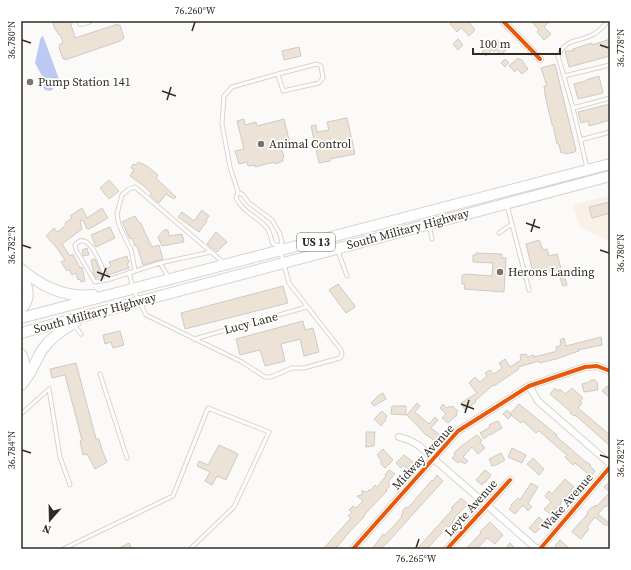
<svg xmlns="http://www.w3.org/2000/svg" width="631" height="570" font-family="'Source Serif 4',serif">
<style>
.built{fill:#f9f1e7}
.water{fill:#bbcaf3}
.building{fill:#ece2d6;stroke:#cecac5}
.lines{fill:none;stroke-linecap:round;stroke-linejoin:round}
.service-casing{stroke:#d8d4ce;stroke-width:5}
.minor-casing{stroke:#d8d4ce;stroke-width:8}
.primary-casing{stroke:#d8d4ce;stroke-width:12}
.service{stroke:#fffefe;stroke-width:3}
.minor{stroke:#fffefe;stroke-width:6}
.primary{stroke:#fffefe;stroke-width:10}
.cycleway-casing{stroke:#fff;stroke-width:6}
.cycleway{stroke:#e8590c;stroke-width:4}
.ticks{fill:none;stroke:#312b23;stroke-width:1.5}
.poi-dot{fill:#78736e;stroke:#fff;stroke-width:1.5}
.labels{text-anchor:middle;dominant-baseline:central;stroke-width:3.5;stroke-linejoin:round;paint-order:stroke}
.shield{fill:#fff;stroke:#6f6b65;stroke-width:1}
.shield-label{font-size:11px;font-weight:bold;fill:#312b23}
.poi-label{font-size:12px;fill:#312b23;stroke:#fff;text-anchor:start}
.street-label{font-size:12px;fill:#312b23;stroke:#fff}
.neatline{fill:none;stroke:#312b23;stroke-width:1.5}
.ticks-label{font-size:10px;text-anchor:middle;fill:#312b23}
</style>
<rect width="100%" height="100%" fill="#fcfaf8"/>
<path class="built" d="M 610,195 L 610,242 L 580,227 L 573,205 Z"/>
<path class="water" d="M 43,36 L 59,79 L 57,84 L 51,91 L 45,90 L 42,86 L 44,80 L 35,63 L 40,40 L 41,37 Z"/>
<path class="building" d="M 52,21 L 70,21 L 75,38 L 118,24 L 118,26 L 120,25 L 124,38 L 120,41 L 65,60 L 65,58 L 63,59 L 59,47 L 60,46 L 60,44 L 63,43 L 60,34 L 59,35 L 55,29 Z
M 453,21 L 468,21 L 475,30 L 469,36 L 461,28 L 457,32 L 450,24 Z
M 531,21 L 550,21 L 544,27 L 551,34 L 544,40 L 537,32 L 539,30 Z
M 458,39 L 463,45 L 458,50 L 453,44 Z
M 496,39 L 506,50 L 501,55 L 496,50 L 494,52 L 492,50 L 486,56 L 482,52 Z
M 610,39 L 610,56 L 569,67 L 565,51 L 573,51 L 573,49 L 592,43 L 592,45 Z
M 299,47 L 301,56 L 284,60 L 282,51 Z
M 518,58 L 520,60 L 521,59 L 528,69 L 522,74 L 517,69 L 515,72 L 509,66 Z
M 505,59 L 509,63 L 505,67 L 501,63 Z
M 555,64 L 576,150 L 575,152 L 565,154 L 564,152 L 561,153 L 559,144 L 557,144 L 553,125 L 552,125 L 545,95 L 544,86 L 547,86 L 541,68 Z
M 599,76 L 603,93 L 578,99 L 574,84 L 586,81 L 586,80 Z
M 610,104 L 610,120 L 589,126 L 588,121 L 581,123 L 578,112 Z
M 347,118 L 355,154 L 330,159 L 330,161 L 319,163 L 311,126 L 316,125 L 317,132 L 329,130 L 327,122 Z
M 244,119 L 245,125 L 256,122 L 257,126 L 284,119 L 289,140 L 280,142 L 284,158 L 282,159 L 283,161 L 275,164 L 274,162 L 255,167 L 255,165 L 248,166 L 247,162 L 239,164 L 235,151 L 244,149 L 237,121 Z
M 138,162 L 147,166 L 158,175 L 156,178 L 176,197 L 174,199 L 166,194 L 159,203 L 150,195 L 151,193 L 144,186 L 130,176 L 134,169 L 131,168 L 133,164 L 136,165 Z
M 109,180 L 119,191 L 109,199 L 100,188 Z
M 610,202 L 610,213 L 592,218 L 589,207 Z
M 82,208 L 87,218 L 102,208 L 108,218 L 89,229 L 87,229 L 83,220 L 80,221 L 82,229 L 62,244 L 70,256 L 73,254 L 80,268 L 82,267 L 85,281 L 81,282 L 80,279 L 78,280 L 76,273 L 72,275 L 69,269 L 67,271 L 61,262 L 65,260 L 56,247 L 46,236 L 54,228 L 57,232 L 66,225 L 65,223 L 72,218 L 70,216 Z
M 202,210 L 209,216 L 206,220 L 207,221 L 199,232 L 178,217 L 182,212 L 194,221 Z
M 135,216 L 139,223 L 140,222 L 152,247 L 159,245 L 163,259 L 143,265 L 137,246 L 135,246 L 132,238 L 130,239 L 122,222 Z
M 110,227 L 115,238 L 96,247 L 91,235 Z
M 164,230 L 168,230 L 169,236 L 182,234 L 184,242 L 162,246 L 158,237 Z
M 216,232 L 227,242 L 217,252 L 207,244 Z
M 539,240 L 543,250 L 547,249 L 549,256 L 557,254 L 562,272 L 552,276 L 550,270 L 536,274 L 535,272 L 533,273 L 526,244 Z
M 87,248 L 89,255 L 83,256 L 82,250 Z
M 476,253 L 502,254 L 502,258 L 506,258 L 504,292 L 464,289 L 465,284 L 462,284 L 462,275 L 465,275 L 465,274 L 492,276 L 493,263 L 473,262 L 473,255 L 476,255 Z
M 127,256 L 129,263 L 127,263 L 129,268 L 108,275 L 106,269 L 111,266 L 109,262 Z
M 95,259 L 102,276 L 96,278 L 94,275 L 91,260 Z
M 565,277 L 567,285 L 563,286 L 560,278 Z
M 338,284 L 355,306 L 355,307 L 346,313 L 329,290 Z
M 283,286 L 288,303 L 185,329 L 181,313 Z
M 303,321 L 305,330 L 313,328 L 319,352 L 304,356 L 300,339 L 281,344 L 285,361 L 265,366 L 260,350 L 240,355 L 236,339 Z
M 120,331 L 124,345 L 113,348 L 111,342 L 105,344 L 103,335 Z
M 601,337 L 602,345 L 578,350 L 579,351 L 556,359 L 540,363 L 539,361 L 518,367 L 519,369 L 494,386 L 493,385 L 475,401 L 476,402 L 465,410 L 461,403 L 477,393 L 469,383 L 475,377 L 480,382 L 487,376 L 485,373 L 490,370 L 494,374 L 502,368 L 499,363 L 505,359 L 510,367 L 521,360 L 520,355 L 526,354 L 527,357 L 534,355 L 534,357 L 554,352 L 557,350 L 556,347 L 561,345 L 560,340 L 564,338 L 566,346 Z
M 76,363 L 96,439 L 99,439 L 102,450 L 107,462 L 95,469 L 87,454 L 83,455 L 80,441 L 82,440 L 65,375 L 52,378 L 50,369 Z
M 591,380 L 595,380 L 597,382 L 598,390 L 584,392 L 582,384 L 589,382 Z
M 607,386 L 610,388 L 610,398 L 602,391 Z
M 555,388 L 558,391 L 560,389 L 565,394 L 572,388 L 583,398 L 580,401 L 582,403 L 578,408 L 610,435 L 610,446 L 575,415 L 574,416 L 570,413 L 571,412 L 550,394 Z
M 383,393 L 386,399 L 374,406 L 371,403 L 378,396 Z
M 417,403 L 420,406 L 415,412 L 429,424 L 435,417 L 438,420 L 431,428 L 440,435 L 435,441 L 425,434 L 407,415 Z
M 443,404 L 447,408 L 449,406 L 451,408 L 452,406 L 458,411 L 456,413 L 457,415 L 448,423 L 442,418 L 446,414 L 440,408 Z
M 519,404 L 557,435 L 556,436 L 587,463 L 588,463 L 591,465 L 590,466 L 595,471 L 591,476 L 575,463 L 573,465 L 565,457 L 567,455 L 562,451 L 539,431 L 536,433 L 523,421 L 521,423 L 510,414 Z
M 392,406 L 406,406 L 406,415 L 391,414 Z
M 507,410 L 512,415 L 508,419 L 503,414 Z
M 382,411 L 387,416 L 385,419 L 386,420 L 381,426 L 374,419 Z
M 498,421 L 502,428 L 490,435 L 490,434 L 484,439 L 480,433 L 490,427 L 489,425 Z
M 366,432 L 375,432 L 374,446 L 366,447 Z
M 477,435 L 482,440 L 480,442 L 485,448 L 478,454 L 472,447 L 463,457 L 468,461 L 465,464 L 460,461 L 458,463 L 452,458 L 455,455 L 454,453 L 460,447 Z
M 219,445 L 238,454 L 226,480 L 217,476 L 212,485 L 205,481 L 210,472 L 197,466 L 199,461 L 208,465 Z
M 512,448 L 526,455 L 522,463 L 508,457 Z
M 383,449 L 393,460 L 385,468 L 381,464 L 381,460 L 377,455 Z
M 501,453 L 505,460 L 496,465 L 492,466 L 489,459 Z
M 404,455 L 412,461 L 412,462 L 414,464 L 409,470 L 403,465 L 401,468 L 396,463 Z
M 533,458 L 544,469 L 539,475 L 527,464 Z
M 389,470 L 395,474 L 388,482 L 391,485 L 386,490 L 387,491 L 366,513 L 364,516 L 364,517 L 352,529 L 337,547 L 336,546 L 334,549 L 323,549 L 351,518 L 348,516 L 352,512 L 349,510 L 353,506 L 356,508 L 363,501 L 357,496 L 362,495 L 362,490 L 365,492 L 367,492 L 369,490 L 370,491 L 375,485 L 377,487 L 386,476 L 385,475 Z
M 485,470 L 491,475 L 485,483 L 484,482 L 482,485 L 476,480 Z
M 437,475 L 443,481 L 387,543 L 380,549 L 372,549 L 383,534 L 385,535 L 402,517 L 401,516 L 403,513 L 402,512 L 406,507 L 408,508 L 432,480 L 433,481 Z
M 565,479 L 574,487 L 571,489 L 572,490 L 560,503 L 561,504 L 550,514 L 544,509 L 551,502 L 545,496 L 549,491 L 552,494 Z
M 610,481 L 610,503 L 606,507 L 605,506 L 598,514 L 609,523 L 606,526 L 595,517 L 587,527 L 589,529 L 588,530 L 581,539 L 572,532 L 574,529 L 586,516 L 588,513 L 587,512 L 592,507 L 593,508 L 595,505 L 597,506 L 610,492 L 604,487 Z
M 531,483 L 538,487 L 528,503 L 532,507 L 528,511 L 523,505 L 515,514 L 509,509 L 512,506 L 511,505 L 518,498 L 520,500 Z
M 461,498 L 468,504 L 454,518 L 455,519 L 452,522 L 453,522 L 449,527 L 448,526 L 427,549 L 417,549 L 453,509 L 451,508 Z
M 539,517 L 544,522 L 542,525 L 543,526 L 535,533 L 529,528 Z
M 490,522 L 503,535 L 495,544 L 487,538 L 477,549 L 466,549 L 481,533 L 480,532 Z
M 560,540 L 570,549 L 558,549 L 555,546 Z
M 129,543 L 132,549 L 117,549 Z
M 510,543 L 516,549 L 505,549 Z"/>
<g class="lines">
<defs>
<path id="service" d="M 278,74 L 317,64 L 321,66 L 323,78 L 319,83 L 283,91 L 278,74 L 232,87 L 224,96 L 222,124 L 230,167 L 238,192 L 236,198 C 243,212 256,216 266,227 C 270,231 271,239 273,244 L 279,246
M 564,76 L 610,65
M 573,108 L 610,98
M 580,140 L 610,132
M 587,168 L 573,108 L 558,56 C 567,37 578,43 594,34 C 599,31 604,26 608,21
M 507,205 L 529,290
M 429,225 L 432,239
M 499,233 L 512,224
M 338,251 L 347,276
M 160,263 L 169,278
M 135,270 L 131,250 L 119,225 L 117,214 L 122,195 L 129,189 L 135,187 L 224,263
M 129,272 L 133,289 L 146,315 L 242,362 L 265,377 L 271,377 L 292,368 L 304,368 L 340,358 L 342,354 L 341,350 L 289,283 L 279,246 L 282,243 L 280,234 L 272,220 L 249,203 L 243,195 L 238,192
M 107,280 C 103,270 89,227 75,245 L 76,250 L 95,282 L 107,280 L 160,263 L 211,252
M 74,325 L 81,334
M 194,339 L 307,307
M 100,374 L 127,458
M 49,389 L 60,457 L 70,485
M 21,414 L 49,389
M 63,549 L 173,496 L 208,408 L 269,432 L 234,507 L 190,549"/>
<path id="minor" d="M 81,21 L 81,23 L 88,21
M 503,21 L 540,59
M 529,386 L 538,401 L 610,464
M 399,437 L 409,440 L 418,445 L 537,549
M 353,549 L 458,431 L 529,386 L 585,367 L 597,366 L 610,371
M 447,549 L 510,480
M 540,549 L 610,467"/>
<path id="primary" d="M 21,269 C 42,287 65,298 93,295
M 21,278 C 30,287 30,300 21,309
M 21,318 L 610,164
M 21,333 L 610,176
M 21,354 C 25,361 25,368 21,376
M 21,385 C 31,375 35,362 42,350 C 51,337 63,329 76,322"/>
</defs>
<use href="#service" class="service-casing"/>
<use href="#minor" class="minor-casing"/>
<use href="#primary" class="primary-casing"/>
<use href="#service" class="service"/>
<use href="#minor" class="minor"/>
<use href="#primary" class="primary"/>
<defs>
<path id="cycleway" d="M 503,21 L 540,59
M 353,549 L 458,431 L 529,386 L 585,367 L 597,366 L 610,371
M 447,549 L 510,480
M 540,549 L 610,467"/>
</defs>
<use href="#cycleway" class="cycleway-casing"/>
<use href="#cycleway" class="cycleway"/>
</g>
<path class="ticks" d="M 192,31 L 195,22M 22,40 L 31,43M 600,45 L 609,48M 162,91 L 176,96M 167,100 L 171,87M 526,223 L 540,228M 531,232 L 535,219M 22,245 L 31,248M 600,250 L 609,253M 97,272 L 110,277M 101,281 L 106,268M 461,404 L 474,409M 465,413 L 469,400M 22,450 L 31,453M 600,455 L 609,458M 416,548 L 419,539"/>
<g class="poi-dot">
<circle cx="30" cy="82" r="4"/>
<circle cx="261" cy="144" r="4"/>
<circle cx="500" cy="272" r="4"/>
</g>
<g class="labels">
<rect class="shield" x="297" y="233" width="38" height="18" rx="3"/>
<g class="shield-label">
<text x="316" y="242">US 13</text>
</g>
<g class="poi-label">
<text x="38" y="82">Pump Station 141</text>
<text x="269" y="144">Animal Control</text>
<text x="508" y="272">Herons Landing</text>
</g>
<g class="street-label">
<text transform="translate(408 229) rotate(-15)">South Military Highway</text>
<text transform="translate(95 313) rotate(-15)">South Military Highway</text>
<text transform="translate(251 323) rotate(-15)">Lucy Lane</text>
<text transform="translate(423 457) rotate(-47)">Midway Avenue</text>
<text transform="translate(567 502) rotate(-49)">Wake Avenue</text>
<text transform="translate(471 508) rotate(-48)">Leyte Avenue</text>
</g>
</g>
<rect width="631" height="570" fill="none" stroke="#ffffff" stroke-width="44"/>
<g transform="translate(50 520) rotate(200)" stroke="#ffffff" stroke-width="3" paint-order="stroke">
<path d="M0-3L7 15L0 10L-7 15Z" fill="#312b23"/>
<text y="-6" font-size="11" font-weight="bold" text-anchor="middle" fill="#312b23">N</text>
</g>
<path d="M473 48v6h87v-6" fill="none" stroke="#312b23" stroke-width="2"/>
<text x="479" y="48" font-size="12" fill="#312b23" stroke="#ffffff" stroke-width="3" paint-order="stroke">100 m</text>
<rect x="22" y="22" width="587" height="526" class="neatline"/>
<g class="ticks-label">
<text x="195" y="14">76.260°W</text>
<text transform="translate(11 40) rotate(-90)" y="4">36.780°N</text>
<text transform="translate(620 48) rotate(-90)" y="4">36.778°N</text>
<text transform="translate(11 245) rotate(-90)" y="4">36.782°N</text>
<text transform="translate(620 253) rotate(-90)" y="4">36.780°N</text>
<text transform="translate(11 450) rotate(-90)" y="4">36.784°N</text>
<text transform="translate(620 458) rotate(-90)" y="4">36.782°N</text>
<text x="416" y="562">76.265°W</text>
</g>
</svg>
